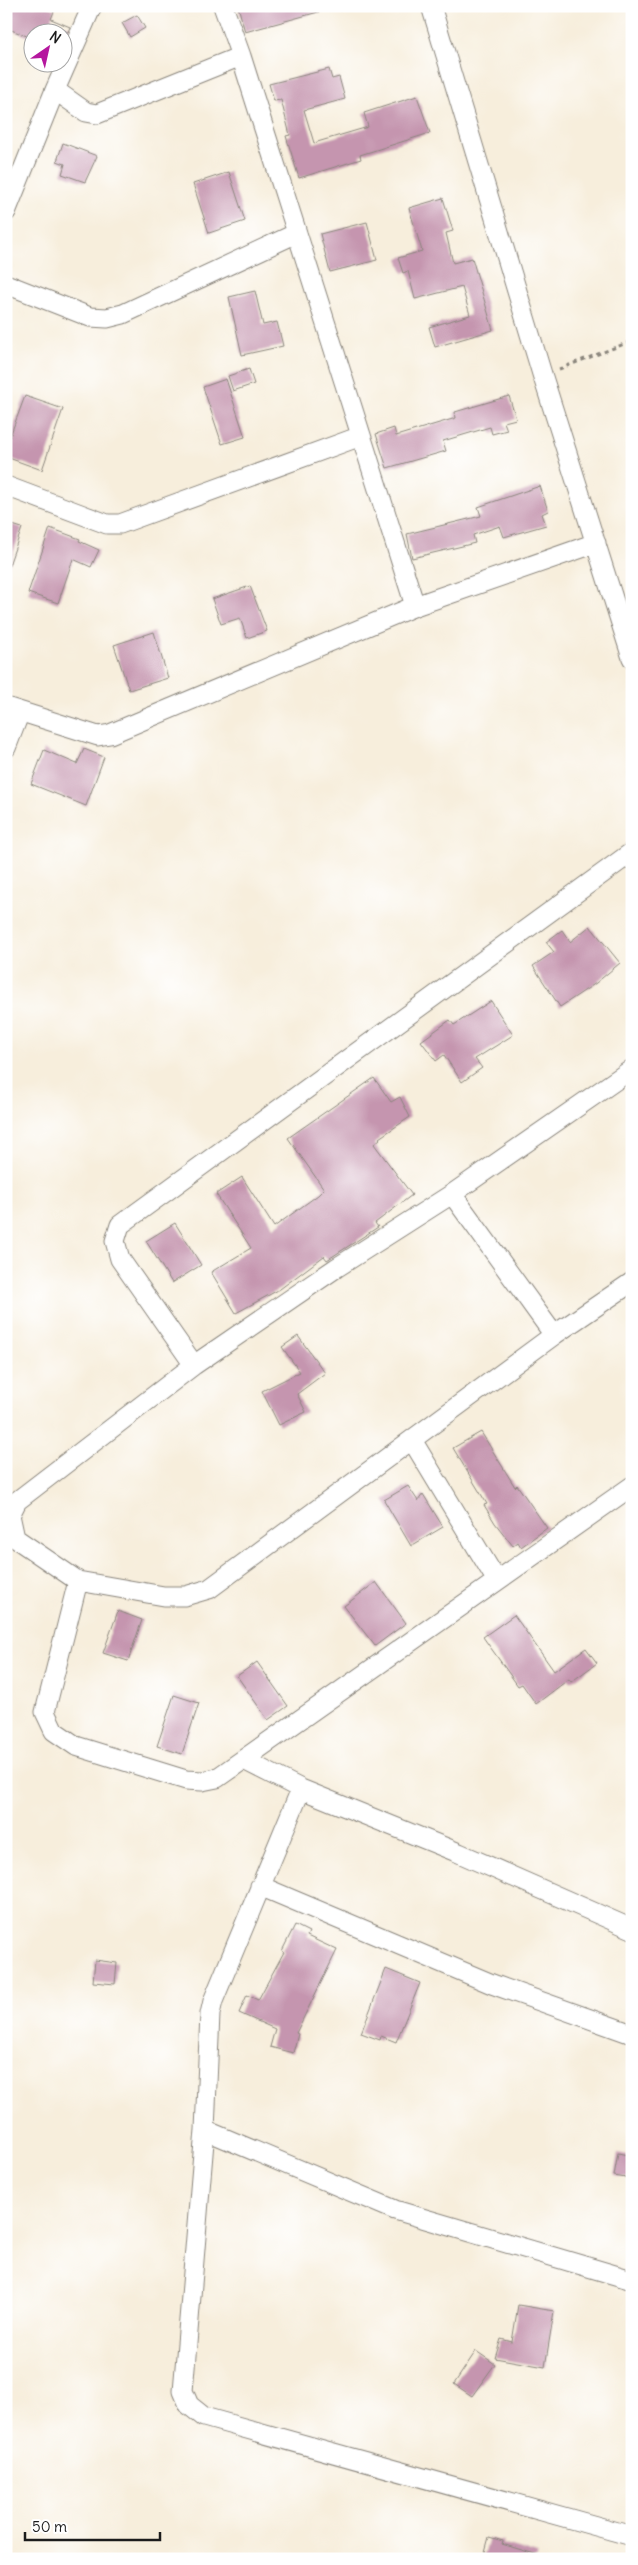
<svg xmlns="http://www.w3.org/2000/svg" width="638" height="2565" font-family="Delius,sans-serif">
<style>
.building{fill:#c595af}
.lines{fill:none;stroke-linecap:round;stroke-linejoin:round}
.street-casing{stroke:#8a857c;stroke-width:21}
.path{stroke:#8a857c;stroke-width:3;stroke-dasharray:4 4;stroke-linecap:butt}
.street{stroke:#fff;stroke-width:19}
</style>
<rect width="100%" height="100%" fill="#fff"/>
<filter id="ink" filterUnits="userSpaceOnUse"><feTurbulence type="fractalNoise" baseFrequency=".02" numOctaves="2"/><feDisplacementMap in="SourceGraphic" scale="10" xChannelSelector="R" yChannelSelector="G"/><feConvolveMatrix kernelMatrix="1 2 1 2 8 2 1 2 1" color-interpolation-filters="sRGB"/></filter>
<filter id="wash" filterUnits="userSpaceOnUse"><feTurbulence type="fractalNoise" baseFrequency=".0096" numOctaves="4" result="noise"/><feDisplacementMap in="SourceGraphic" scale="20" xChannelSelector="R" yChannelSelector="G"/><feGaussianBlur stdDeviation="1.12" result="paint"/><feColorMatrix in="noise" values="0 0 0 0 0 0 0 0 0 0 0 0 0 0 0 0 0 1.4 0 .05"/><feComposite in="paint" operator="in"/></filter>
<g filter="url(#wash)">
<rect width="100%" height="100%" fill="#f7eedc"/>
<g id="blocks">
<path class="building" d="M 6,6 L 47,6 L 55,9 L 51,19 L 70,27 L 68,32 L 32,32 L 32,38 L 6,28 Z
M 238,6 L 321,6 L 322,11 L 245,32 Z
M 137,15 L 145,28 L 130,37 L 122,23 Z
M 329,69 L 332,79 L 339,77 L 345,99 L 304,110 L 314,143 L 368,127 L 364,113 L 417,96 L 430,133 L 360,155 L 361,159 L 299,178 L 286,136 L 290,135 L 281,100 L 274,101 L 269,84 Z
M 63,143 L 97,156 L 85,182 L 62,174 L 65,164 L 57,161 Z
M 229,172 L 245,221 L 209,233 L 193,184 Z
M 443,198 L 453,231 L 446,233 L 453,263 L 472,258 L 493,330 L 435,347 L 429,327 L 470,315 L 462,287 L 415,299 L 408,271 L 403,273 L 398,258 L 422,251 L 409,208 Z
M 367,222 L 377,260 L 330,272 L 320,234 Z
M 255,291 L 263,325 L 277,322 L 283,346 L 242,355 L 229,297 Z
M 249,369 L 254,384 L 233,391 L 228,376 Z
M 226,379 L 245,437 L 222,444 L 203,387 Z
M 25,396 L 63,409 L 42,470 L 6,457 L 6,447 Z
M 509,396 L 516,419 L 504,422 L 507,430 L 492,434 L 490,427 L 443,441 L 446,451 L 387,468 L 376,434 L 394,428 L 396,436 L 456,418 L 455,412 Z
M 540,486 L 548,511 L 542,514 L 546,525 L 504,537 L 500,526 L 473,535 L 475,543 L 412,558 L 407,534 L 481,516 L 478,507 Z
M 6,523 L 22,528 L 8,568 L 6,567 Z
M 50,528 L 80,539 L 79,541 L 99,550 L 91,567 L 73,559 L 58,603 L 28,593 Z
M 250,586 L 267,631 L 247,638 L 240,618 L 221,624 L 212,599 Z
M 154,632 L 168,678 L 129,690 L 114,645 Z
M 84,749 L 104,757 L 86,806 L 31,784 L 44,750 L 77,764 Z
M 590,926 L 620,963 L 596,983 L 560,1007 L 533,966 L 554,952 L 546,942 L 562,930 L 570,942 Z
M 491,1001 L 513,1035 L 475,1059 L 482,1068 L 462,1082 L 444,1055 L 436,1061 L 421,1041 L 450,1020 L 454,1025 Z
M 374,1078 L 391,1102 L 400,1097 L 410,1117 L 379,1138 L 380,1139 L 374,1144 L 412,1195 L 375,1223 L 378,1227 L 327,1260 L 324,1256 L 280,1289 L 236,1313 L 211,1272 L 251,1248 L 216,1194 L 242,1177 L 274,1227 L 318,1195 L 324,1189 L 288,1138 Z
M 175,1223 L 201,1265 L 172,1283 L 146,1241 Z
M 298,1336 L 325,1373 L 297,1394 L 306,1412 L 279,1425 L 262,1391 L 300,1372 L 282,1347 Z
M 481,1432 L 515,1487 L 517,1485 L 547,1528 L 521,1547 L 518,1542 L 513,1546 L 495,1523 L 484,1505 L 487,1504 L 453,1448 Z
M 408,1486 L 418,1501 L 423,1494 L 443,1527 L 411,1546 L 384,1500 Z
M 376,1582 L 406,1623 L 375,1646 L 344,1606 Z
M 118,1611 L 142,1620 L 128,1661 L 103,1653 Z
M 514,1615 L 554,1671 L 586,1648 L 597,1663 L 571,1682 L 569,1679 L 536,1704 L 522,1684 L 518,1686 L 483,1637 Z
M 257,1662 L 288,1706 L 268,1720 L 237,1676 Z
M 174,1695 L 199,1703 L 182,1754 L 157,1746 Z
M 295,1925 L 309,1932 L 307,1936 L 337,1950 L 296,2033 L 298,2034 L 293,2053 L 270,2047 L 275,2029 L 239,2013 L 247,1995 L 258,2000 L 284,1952 L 282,1951 Z
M 95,1960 L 117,1963 L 115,1984 L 93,1982 Z
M 386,1969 L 420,1983 L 396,2042 L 381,2036 L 380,2040 L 361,2033 Z
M 618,2153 L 632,2156 L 632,2179 L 614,2176 Z
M 518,2305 L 554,2311 L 545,2367 L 495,2358 L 501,2339 L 512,2342 Z
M 476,2351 L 495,2364 L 472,2396 L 454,2384 Z
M 489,2537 L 503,2541 L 502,2544 L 538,2555 L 537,2559 L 483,2559 Z"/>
</g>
</g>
<g filter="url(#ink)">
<use href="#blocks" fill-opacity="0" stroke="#8a857c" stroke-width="1"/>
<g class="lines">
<defs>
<path id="street" d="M 223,6 L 241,56 L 415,606
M 431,6 L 542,374 L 632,658
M 55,90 L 86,112 L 97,114 L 241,56
M 6,212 L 55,90 L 92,6
M 6,284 L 90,317 L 107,318 L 123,314 L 297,233
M 6,486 L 107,524 L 120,524 L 361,436
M 6,707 L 98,736 L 110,734 L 415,606 L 596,543
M 6,748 L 20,712
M 632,1069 L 452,1194 L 336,1268 L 194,1365 L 17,1501 L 10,1515 L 15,1538 L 78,1581 L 164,1596 L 185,1596 L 209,1589 L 554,1335 L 632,1282
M 452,1194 L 554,1335
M 194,1365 L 120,1259 L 115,1241 L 120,1225 L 632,852
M 412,1440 L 497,1581
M 78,1581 L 45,1712 L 54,1731 L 76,1746 L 186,1780 L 202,1781 L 217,1778 L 632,1486
M 244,1760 L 301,1789 L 459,1853 L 632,1929
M 301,1789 L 213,2001 L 210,2014 L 205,2130 L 183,2391 L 189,2405 L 204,2417 L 632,2536
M 260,1886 L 492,1984 L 632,2034
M 205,2130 L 395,2210 L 632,2280"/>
</defs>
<use href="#street" class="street-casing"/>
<path class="path" d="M 559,369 L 632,341"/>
<use href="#street" class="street"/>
</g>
</g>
<rect width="638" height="2565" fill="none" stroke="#fff" stroke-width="25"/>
<g transform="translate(48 48) rotate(34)"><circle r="24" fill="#ffffff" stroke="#a4a4a4"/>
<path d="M0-4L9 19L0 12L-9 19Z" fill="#b5179e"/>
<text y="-8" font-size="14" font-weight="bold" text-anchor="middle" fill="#1c1c1c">N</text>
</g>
<path d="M25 2532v8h135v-8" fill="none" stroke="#1c1c1c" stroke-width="2.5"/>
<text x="32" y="2532" font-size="15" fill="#1c1c1c" stroke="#ffffff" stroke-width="4" paint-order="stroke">50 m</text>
</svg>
